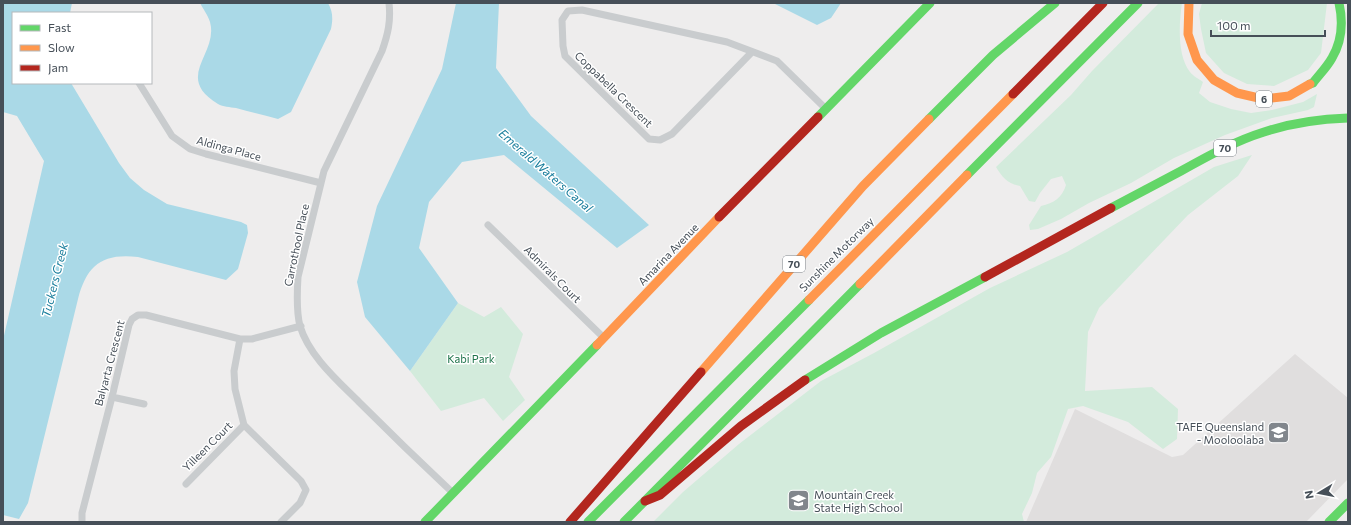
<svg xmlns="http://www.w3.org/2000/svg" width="1351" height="525" font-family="Commissioner,sans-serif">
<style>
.education{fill:#e0dede}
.green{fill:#d3ebdc}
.water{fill:#aad9e7}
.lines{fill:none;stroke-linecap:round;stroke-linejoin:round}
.street{stroke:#c9ccce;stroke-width:7}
.fast{stroke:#63d668;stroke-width:9}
.slow{stroke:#ff974d;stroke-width:9}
.jam{stroke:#b3261e;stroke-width:9}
.labels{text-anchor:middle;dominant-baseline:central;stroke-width:3;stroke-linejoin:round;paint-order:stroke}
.shield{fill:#fff;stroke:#7e848a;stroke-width:1}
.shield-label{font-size:10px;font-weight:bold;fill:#464f58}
.street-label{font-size:11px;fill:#464f58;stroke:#fff}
.park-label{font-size:11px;fill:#1d734a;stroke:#fff}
.poi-label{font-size:11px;fill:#464f58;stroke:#fff;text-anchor:end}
.water-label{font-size:12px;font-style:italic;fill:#167c9b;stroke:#fff}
</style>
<rect width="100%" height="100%" fill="#eeeded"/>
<path class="education" d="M 1295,354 L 1348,398 L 1348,479 L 1306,522 L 1026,522 L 1075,409 L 1172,457 L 1183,455 Z"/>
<path class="green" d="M 1159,3 L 1182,3 C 1179,23 1177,56 1190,72 C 1193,76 1199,79 1203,82 L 1199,93 L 1210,102 L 1231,109 L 1251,113 L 1272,110 L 1303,102 L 1317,94 L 1314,107 L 1308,110 L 1272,118 L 1225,135 L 1174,158 L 1131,183 L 1089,203 L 1061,219 L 1038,229 L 1030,230 L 1029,225 L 1041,206 C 1054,203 1062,198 1066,185 L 1062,176 L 1051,179 L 1040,193 L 1035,202 L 1029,201 L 1020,186 C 1008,184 1002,177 996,167 L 1071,95 L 1092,71 Z
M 1202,3 L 1327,3 L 1321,53 L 1308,70 L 1274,86 L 1247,84 L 1224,73 L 1206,53 L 1201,29 L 1199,14 Z
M 1252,155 L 1238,176 L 1188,215 L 1099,308 L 1088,332 L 1085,391 L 1152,387 L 1178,409 L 1177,439 L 1163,449 L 1128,422 L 1083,406 L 1068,409 L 1051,457 L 1037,473 L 1032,493 L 1022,514 L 1024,522 L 653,522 L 683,492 L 739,444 L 821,381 L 874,353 L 990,288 L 1067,252 L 1214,167 Z
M 458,303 L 484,317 L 501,307 L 523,334 L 509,377 L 525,400 L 503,421 L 484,398 L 441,411 L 410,371 Z"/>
<path class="water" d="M 3,3 L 72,3 L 70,13 L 13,13 L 13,83 L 71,83 L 119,163 L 130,178 L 144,190 L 167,204 L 241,222 L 247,225 L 248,233 L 238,269 L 226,280 L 138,257 C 102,253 87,265 78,299 L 28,503 L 19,519 L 3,515 L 3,340 L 44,161 L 17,116 L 3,112 Z
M 200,3 L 328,3 C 333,12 333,19 331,29 L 291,112 L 278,119 C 264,115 250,112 236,108 C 230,107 223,107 218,104 C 173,77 219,54 210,22 C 208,15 203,9 200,3 Z
M 456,3 L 499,3 L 496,68 L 531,116 L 649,225 L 617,248 L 504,155 L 462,162 L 429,202 L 419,248 L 458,303 L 410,371 L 365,317 L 357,282 L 377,206 L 442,69 Z
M 773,3 L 841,3 L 831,18 L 817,25 Z"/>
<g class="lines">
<path class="street" d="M 389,3 C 391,21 388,34 382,51 L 324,171 L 298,277 C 297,293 296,311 300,326 C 309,356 338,381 359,402 C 390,433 421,463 453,493
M 752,52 L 672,134 L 660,140 L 649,139 L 565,56 L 563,46 L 562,20 L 568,11 L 582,10 L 727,42 L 777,61 L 826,109
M 139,83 L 172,136 L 190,149 L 206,154 L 321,183
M 488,225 L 604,338
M 240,339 L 234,371 L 235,389 L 244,425 L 301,481 L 306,490 L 300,503 L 281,522
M 112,397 L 144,404
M 186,484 L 244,425
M 82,522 L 82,513 L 112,397 L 129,325 L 132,319 L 138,315 L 146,315 L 240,339 L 252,339 L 301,326"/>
<path class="fast" d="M 1310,84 L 1313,83 C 1319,75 1327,67 1332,58 C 1342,41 1343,21 1339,3
M 818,117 L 930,3
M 929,119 L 993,55 L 1055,3
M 967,175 L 1138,3
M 1111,208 C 1134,196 1158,183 1181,171 C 1208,156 1235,141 1264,132 C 1291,123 1319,119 1348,118
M 805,380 L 881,333 L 985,277
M 425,522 L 597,345
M 588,522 L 809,300
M 624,522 L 860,284
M 1329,522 L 1348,503"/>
<path class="slow" d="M 1189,3 L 1188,34 L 1197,60 L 1214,80 L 1237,93 L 1263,99 L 1289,96 L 1310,84
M 860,284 L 967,175
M 809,300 L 1013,94
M 597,345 L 719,217
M 701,372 L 863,186 L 929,119"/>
<path class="jam" d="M 1013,94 L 1103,3
M 719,217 L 818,117
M 985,277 L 1111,208
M 645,501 L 660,495 L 741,426 L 805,380
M 570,522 L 701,372"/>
</g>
<defs>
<symbol id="university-square" viewBox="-11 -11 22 22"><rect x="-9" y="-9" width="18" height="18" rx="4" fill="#81868c" stroke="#fff"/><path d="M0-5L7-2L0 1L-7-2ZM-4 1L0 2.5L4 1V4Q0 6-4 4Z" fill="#fff"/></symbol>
<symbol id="school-square" viewBox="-11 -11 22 22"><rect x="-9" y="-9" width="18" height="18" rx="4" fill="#81868c" stroke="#fff"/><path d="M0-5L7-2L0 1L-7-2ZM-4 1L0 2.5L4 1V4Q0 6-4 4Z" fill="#fff"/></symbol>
</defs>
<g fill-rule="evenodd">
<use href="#university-square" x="1266" y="420" width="25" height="25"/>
<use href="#school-square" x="786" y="488" width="25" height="25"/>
</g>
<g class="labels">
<g class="shield">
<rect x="1256" y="91" width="16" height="16" rx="3"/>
<rect x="1214" y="140" width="22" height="16" rx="3"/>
<rect x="783" y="256" width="22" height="16" rx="3"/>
</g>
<g class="shield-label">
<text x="1264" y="99">6</text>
<text x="1225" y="148">70</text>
<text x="794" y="264">70</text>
</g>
<g class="street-label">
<text transform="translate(614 89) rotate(44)">Coppabella Crescent</text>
<text transform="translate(229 148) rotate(15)">Aldinga Place</text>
<text transform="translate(296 245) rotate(-78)">Carrothool Place</text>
<text transform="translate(668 254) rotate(-46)">Amarina Avenue</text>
<text transform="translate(836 254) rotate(-45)">Sunshine Motorway</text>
<text transform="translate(553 274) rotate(45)">Admirals Court</text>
<text transform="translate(109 363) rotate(-75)">Balyarta Crescent</text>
<text transform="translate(207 446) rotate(-45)">Yilleen Court</text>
</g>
<g class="park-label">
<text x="471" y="358">Kabi Park</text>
</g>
<g class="poi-label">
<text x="1264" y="426">TAFE Queensland<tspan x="1264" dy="13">- Mooloolaba</tspan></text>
<text x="814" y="494" text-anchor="start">Mountain Creek<tspan x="814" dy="13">State High School</tspan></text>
</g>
<g class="water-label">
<text transform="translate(546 170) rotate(41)">Emerald Waters Canal</text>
<text transform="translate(54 280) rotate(-76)">Tuckers Creek</text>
</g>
</g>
<rect width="1351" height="525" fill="none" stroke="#464f58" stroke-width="8"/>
<rect x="12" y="12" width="140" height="72" fill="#ffffff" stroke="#b5b9bc"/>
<rect x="20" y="25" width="20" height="6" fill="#63d668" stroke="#b5b9bc"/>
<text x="48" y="32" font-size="12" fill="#464f58">Fast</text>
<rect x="20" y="45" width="20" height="6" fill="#ff974d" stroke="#b5b9bc"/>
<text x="48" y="52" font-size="12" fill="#464f58">Slow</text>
<rect x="20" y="65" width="20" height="6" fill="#b3261e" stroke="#b5b9bc"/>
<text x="48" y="72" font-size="12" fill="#464f58">Jam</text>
<g transform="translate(1319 493) rotate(260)" stroke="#ffffff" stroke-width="3" paint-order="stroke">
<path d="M0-3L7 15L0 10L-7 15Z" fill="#464f58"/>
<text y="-6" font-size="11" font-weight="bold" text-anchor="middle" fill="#464f58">N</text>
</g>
<path d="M1211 30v6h114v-6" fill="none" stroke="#464f58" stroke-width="2"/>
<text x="1217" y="30" font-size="12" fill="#464f58" stroke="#ffffff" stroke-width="3" paint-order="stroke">100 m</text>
</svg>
